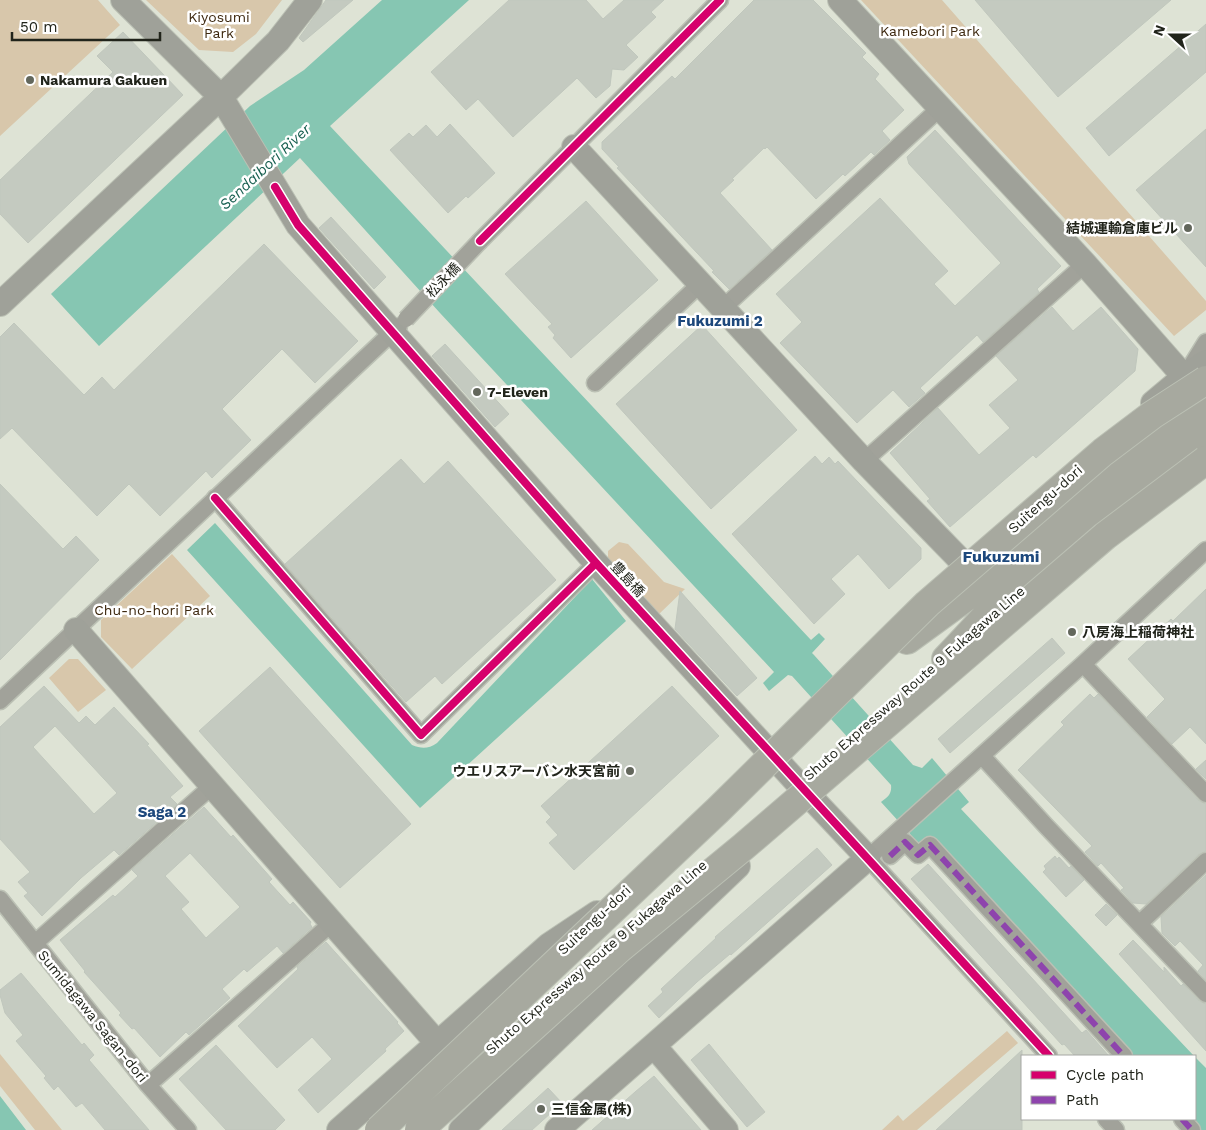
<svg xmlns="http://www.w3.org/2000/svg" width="1206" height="1130" font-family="'Work Sans','Noto Sans JP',sans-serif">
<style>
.green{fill:#d8c7ab}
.water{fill:#86c6b2}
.building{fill:#c4cac0;stroke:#c0c7bd;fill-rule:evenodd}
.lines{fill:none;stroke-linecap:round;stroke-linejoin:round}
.street-casing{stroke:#bbc0b4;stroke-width:19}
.secondary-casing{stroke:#bbc0b4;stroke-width:26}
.highway-casing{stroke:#bbc0b4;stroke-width:30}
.street{stroke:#a1a29a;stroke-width:16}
.secondary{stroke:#9fa199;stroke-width:24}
.highway{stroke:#a7a99f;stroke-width:28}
.street-bridge-casing{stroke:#bbc0b4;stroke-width:19;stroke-linecap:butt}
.highway-bridge-casing{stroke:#bbc0b4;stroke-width:30;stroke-linecap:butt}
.street-bridge{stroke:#a1a29a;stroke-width:16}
.highway-bridge{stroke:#a7a99f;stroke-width:28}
.quiet{stroke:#8e44ad;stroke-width:6;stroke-dasharray:12 6;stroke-linecap:butt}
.cycleway-casing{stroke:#fff;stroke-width:11}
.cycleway{stroke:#d6006c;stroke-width:8}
.poi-dot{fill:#63675c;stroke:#fff;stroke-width:2}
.labels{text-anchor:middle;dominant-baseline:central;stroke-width:5;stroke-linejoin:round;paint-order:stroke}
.park-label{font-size:14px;fill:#3c270e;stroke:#fff}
.poi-label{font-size:14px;font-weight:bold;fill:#21241b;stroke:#fff;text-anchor:start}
.street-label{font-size:14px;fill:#21241b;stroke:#fff}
.water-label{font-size:15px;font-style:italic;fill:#186051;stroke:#fff}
.neighbourhood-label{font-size:15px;font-weight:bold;fill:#1d487c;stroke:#fff}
.quarter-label{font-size:16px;font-weight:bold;fill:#1d487c;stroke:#fff}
</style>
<rect width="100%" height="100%" fill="#dee3d5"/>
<path class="green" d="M 0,0 L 98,0 L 120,25 L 0,136 Z
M 146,0 L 282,0 L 256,34 L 233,52 L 199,50 Z
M 861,0 L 942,0 L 1206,301 L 1206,310 L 1174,336 Z
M 619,542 L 628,544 L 664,582 L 685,589 L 658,615 L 608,558 L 608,551 Z
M 172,554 L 210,596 L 132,669 L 101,637 L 101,620 Z
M 69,659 L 78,659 L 106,690 L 78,712 L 49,678 Z
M 1007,1031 L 1018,1043 L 917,1130 L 882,1130 L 898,1115 L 903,1121 Z
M 0,1054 L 62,1130 L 35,1130 L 0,1086 Z"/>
<path class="water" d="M 382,0 L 469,0 L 330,126 L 811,640 L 819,633 L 825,639 L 812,653 L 814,655 L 913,765 L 922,768 L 932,758 L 969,802 L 961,809 L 1194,1056 L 1131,1056 L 921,846 L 881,802 C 888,797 892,794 891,785 L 792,676 L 788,675 L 769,691 L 763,683 L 774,672 L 440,313 L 300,158 L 99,346 L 51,294 L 250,106 L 304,70 Z
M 215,523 L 412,745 C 422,749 428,749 437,743 L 592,579 L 626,621 L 420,808 L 187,550 Z
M 1195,1057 L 1206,1068 L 1206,1130 L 1199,1130 L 1189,1119 L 1195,1119 Z
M 0,1096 L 26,1130 L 0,1130 Z"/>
<path class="building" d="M 326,0 L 353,0 L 303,42 L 299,38 Z
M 509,0 L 586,0 L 603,19 L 624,0 L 664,0 L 651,12 L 656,17 L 626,45 L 638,57 L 624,70 L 612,69 L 610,86 L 596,98 L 577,78 L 513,137 L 478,99 L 466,110 L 431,72 Z
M 754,0 L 813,0 L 866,53 L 862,57 L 879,74 L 875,79 L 904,110 L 882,131 L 890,140 L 874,155 L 871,152 L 845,176 L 843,174 L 816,199 L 767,147 L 765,149 L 764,148 L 732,179 L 734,180 L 720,193 L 772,250 L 729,289 L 712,272 L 714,271 L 617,168 L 619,167 L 602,149 L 602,142 L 672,76 L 675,79 Z
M 975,0 L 1171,0 L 1058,97 Z
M 1206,24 L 1206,72 L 1109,156 L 1086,128 Z
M 123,32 L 183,95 L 28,243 L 0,214 L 0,180 L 113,72 L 97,56 Z
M 450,124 L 495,173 L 468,198 L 466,196 L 448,213 L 390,150 L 409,133 L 413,137 L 426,125 L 437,137 Z
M 1206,129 L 1206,267 L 1136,190 Z
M 935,130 L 1061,266 L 1037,289 L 1039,292 L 983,342 L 977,335 L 920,388 L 925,393 L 909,407 L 893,390 L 857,423 L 780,343 L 802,322 L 776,294 L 880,198 L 948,271 L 934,284 L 955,306 L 1001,263 L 909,164 L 907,157 Z
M 586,201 L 658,280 L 571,358 L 553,338 L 555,335 L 548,327 L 552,324 L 505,274 Z
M 331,217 L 386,277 L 374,289 L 319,228 Z
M 264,244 L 358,341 L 315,383 L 282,349 L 222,409 L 251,440 L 212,478 L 206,471 L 160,516 L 129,484 L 97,516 L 12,428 L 0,439 L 0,337 L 14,323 L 84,395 L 102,377 L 114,390 Z
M 1052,307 L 1073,331 L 1101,307 L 1138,349 L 1135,371 L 1036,458 L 1033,455 L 950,527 L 927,501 L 930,499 L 890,453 L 938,408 L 979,455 L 1010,428 L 989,405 L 1018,380 L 996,356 Z
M 702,325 L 797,430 L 711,509 L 616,404 Z
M 445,344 L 509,414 L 495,427 L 432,356 Z
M 815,456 L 822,464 L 829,457 L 835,464 L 838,461 L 921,548 L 921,559 L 889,589 L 858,554 L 831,579 L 845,594 L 814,624 L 732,534 Z
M 401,459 L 424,484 L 448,461 L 556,580 L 442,684 L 435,676 L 406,702 L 285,564 Z
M 0,484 L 63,549 L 76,536 L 99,560 L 0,660 Z
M 1206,589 L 1206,744 L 1190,727 L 1172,744 L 1147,717 L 1165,699 L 1128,659 L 1171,619 L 1173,621 Z
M 680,591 L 757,678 L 737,696 L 675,629 Z
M 1052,638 L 1065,653 L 950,753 L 938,739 Z
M 270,667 L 411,824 L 340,888 L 199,731 Z
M 44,686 L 79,723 L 86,716 L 95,725 L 114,707 L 149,744 L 147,745 L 183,786 L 170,797 L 177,804 L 119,855 L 114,850 L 81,878 L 42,916 L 24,896 L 28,893 L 18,882 L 30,872 L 0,839 L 0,727 ZM 55,726 L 117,793 L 94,814 L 33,747 Z
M 672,686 L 719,736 L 574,870 L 549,843 L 558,835 L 546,822 L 551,817 L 541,806 Z
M 1090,694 L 1094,698 L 1098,694 L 1199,801 L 1206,804 L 1206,851 L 1199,854 L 1146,904 L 1133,903 L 1121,890 L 1124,888 L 1101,863 L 1098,866 L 1085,852 L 1092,846 L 1018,770 L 1064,725 L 1061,722 Z
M 1206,760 L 1206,779 L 1196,769 Z
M 204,807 L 231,837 L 233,835 L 272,879 L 269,882 L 290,905 L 293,902 L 311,922 L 310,924 L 312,927 L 283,953 L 277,946 L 247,972 L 244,969 L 222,989 L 230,998 L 189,1035 L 186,1032 L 160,1057 L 134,1028 L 132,1029 L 119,1015 L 121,1013 L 84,972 L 85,971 L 60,940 L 113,895 L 115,897 L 138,876 L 132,870 ZM 190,853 L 240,907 L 206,938 L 181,909 L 189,902 L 165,876 Z
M 817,848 L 832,865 L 731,955 L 730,954 L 697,982 L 659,1018 L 648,1006 L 663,992 L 661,989 L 716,938 L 715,937 Z
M 1055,856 L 1057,859 L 1059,857 L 1069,868 L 1071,866 L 1084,880 L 1066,897 L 1043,872 L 1046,869 L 1044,866 Z
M 928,864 L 1082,1033 L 1086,1030 L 1109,1056 L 1075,1056 L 1064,1044 L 1062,1045 L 911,879 Z
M 1206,875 L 1206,980 L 1198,971 L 1203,965 L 1180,941 L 1175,946 L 1162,933 L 1161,917 Z
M 1106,904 L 1117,915 L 1106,926 L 1095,915 Z
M 1133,940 L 1164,972 L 1164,967 L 1181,986 L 1183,984 L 1199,1001 L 1206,1004 L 1206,1051 L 1119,954 Z
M 326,942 L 398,1022 L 397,1023 L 404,1031 L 385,1049 L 386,1051 L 318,1113 L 298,1090 L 332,1059 L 312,1037 L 277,1068 L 238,1026 L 298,969 L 297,967 Z
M 21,973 L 82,1045 L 84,1043 L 94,1055 L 89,1060 L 149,1130 L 105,1130 L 82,1103 L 76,1107 L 58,1086 L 54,1090 L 44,1078 L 46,1076 L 16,1041 L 23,1035 L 5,1013 L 0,995 L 0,990 Z
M 709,1044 L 765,1112 L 747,1127 L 691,1060 Z
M 216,1045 L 285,1120 L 275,1130 L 226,1130 L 179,1079 Z
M 1022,1050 L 1022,1130 L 936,1130 Z
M 654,1076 L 701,1130 L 592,1130 L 635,1092 Z
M 548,1088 L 562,1103 L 532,1130 L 502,1130 Z"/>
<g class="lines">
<defs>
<path id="street" d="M 480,241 L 720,0
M 723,308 L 941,107
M 1188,371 L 1206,342
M 595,383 L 700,284
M 864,461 L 1085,264
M 215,498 L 421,735 L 596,563
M 1083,664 L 1206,794
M 0,701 L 399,326
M 982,756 L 1046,826 L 1206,994
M 890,856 L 905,842 L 918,855 L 930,845 L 1124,1056
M 0,899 L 148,1085 L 188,1130
M 1140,923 L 1206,861
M 35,943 L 212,786
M 1049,1056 L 868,858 L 1083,664 L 1206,550
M 148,1085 L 333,922
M 1106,1119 L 1116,1130
M 1182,1119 L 1192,1130"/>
<path id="secondary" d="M 123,0 L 221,97 L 298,225 L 596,563 L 802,788 L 868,858 L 557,1130
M 840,0 L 1085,264 L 1195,389
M 574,147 L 864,461 L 968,568
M 0,304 L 221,97 L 278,41 L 310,0
M 1153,403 L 1184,377 L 1206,362
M 76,630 L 437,1043
M 654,1046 L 726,1130
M 339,1130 L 549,945 L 597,913
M 461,1130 L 738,866"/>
<path id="highway" d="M 907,640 L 1021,557 L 1080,503 L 1133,461 L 1206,412
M 946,659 C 975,629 1003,596 1034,568 C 1087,520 1145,474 1206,436"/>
</defs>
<use href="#street" class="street-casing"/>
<use href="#secondary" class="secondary-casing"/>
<use href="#highway" class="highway-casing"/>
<use href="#street" class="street"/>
<use href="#secondary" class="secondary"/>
<use href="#highway" class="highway"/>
<defs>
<path id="street-bridge" d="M 406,319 L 480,241"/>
<path id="highway-bridge" d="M 379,1130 L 718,810 L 927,604 L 1103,452 L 1152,415 L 1206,380
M 419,1130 L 619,949 L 743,847 L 1105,536 L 1206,460"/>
</defs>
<use href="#street-bridge" class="street-bridge-casing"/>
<use href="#highway-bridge" class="highway-bridge-casing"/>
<use href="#street-bridge" class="street-bridge"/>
<use href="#highway-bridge" class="highway-bridge"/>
<path class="quiet" d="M 890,856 L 905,842 L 918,855 L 930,845 L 1124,1056
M 1182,1119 L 1192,1130"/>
<defs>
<path id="cycleway" d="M 275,187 L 298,225 L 596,563 L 1049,1056
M 480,241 L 720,0
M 215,498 L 421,735 L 596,563"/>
</defs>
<use href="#cycleway" class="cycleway-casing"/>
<use href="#cycleway" class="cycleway"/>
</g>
<g class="poi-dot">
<circle cx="30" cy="80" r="5"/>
<circle cx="1188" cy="228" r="5"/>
<circle cx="477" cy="392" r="5"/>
<circle cx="1072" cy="632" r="5"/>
<circle cx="630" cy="771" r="5"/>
<circle cx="541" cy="1109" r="5"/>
</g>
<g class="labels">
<g class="park-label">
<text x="219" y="17">Kiyosumi<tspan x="219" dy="16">Park</tspan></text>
<text x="930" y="31">Kamebori Park</text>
<text x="154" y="610">Chu-no-hori Park</text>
</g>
<g class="poi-label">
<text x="40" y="80">Nakamura Gakuen</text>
<text x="1178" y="228" text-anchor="end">結城運輸倉庫ビル</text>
<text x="487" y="392">7-Eleven</text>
<text x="1082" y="632">八房海上稲荷神社</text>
<text x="620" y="771" text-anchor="end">ウエリスアーバン水天宮前</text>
<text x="551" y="1109">三信金属(株)</text>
</g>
<g class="street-label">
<text transform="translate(443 280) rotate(-46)">松永橋</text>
<text transform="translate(1045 499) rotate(-42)">Suitengu-dori</text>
<text transform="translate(628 579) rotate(47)">豊島橋</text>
<text transform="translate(914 683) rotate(-41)">Shuto Expressway Route 9 Fukagawa Line</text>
<text transform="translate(594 920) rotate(-43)">Suitengu-dori</text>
<text transform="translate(596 957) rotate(-41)">Shuto Expressway Route 9 Fukagawa Line</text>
<text transform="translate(93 1016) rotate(51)">Sumidagawa Sagan-dori</text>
</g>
<g class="water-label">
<text transform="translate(265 167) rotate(-43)">Sendaibori River</text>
</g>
<g class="neighbourhood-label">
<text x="720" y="321">Fukuzumi 2</text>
<text x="162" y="812">Saga 2</text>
</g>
<g class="quarter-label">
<text x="1001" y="556">Fukuzumi</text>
</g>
</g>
<rect x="1021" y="1055" width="175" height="65" fill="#ffffff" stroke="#a6a7a4"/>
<rect x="1031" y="1071" width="25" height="8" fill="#d6006c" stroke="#a6a7a4"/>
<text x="1066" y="1080" font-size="15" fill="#21241b">Cycle path</text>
<rect x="1031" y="1096" width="25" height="8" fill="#8e44ad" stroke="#a6a7a4"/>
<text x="1066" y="1105" font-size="15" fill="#21241b">Path</text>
<g transform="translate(1171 35) rotate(291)" stroke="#ffffff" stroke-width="4" paint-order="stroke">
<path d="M0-4L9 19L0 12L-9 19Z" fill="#21241b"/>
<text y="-8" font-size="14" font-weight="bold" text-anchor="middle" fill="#21241b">N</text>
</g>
<path d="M12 32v8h148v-8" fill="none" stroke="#21241b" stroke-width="2.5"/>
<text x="20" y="32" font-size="15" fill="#21241b" stroke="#ffffff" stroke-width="4" paint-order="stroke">50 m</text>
</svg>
